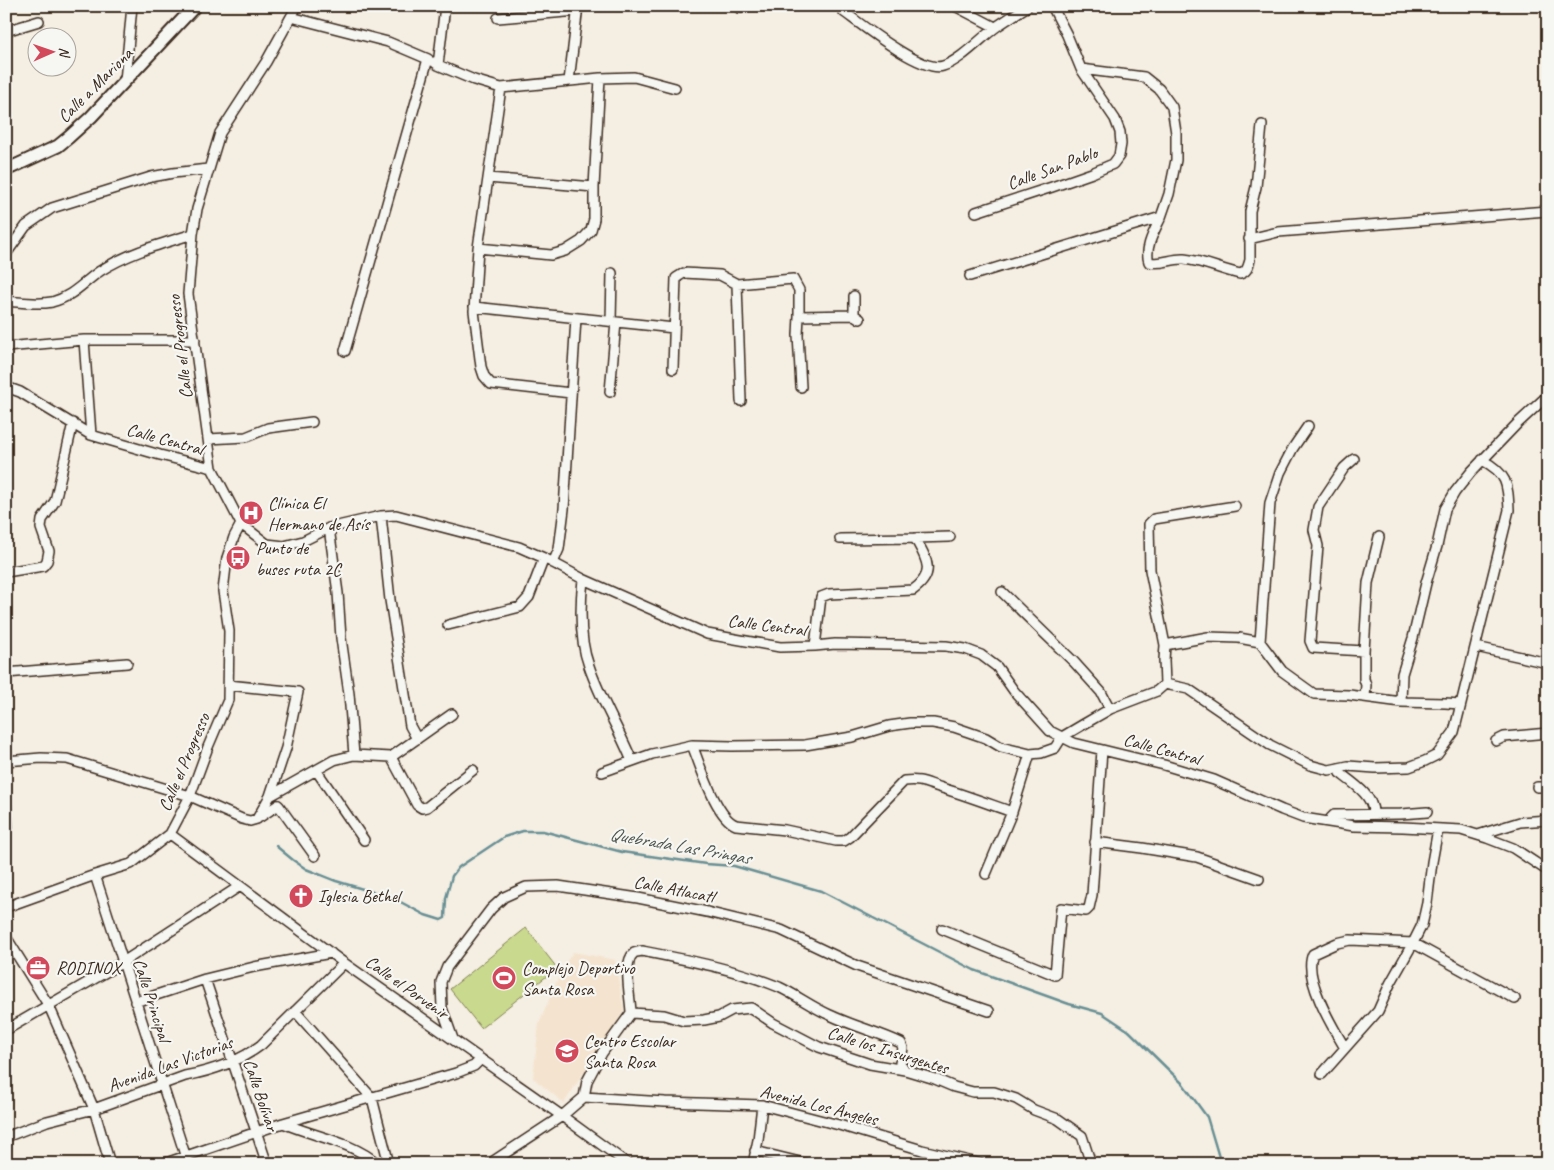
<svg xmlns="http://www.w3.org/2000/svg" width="1554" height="1170" font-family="Caveat,sans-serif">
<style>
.built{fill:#f4e4cf}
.green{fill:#c9d98d;stroke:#828256}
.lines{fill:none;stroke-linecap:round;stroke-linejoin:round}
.stream{stroke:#678f94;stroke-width:2.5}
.minor-casing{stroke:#3b2a1e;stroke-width:12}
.major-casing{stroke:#3b2a1e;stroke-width:15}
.minor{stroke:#f6f6f2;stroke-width:9}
.major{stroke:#f6f6f2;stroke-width:11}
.labels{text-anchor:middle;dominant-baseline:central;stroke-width:4.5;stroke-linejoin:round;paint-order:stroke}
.street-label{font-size:18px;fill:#3b2a1e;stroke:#f6f6f2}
.poi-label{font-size:18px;fill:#3b2a1e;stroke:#f6f6f2;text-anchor:start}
.water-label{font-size:19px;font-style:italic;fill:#4d544f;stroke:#f6f6f2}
</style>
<rect width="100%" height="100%" fill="#f5eee2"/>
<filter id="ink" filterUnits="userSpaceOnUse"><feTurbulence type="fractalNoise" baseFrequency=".02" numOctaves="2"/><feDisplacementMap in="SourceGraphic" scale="10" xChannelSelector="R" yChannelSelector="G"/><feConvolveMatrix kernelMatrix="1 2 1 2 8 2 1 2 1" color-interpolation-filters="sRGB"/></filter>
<g filter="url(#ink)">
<path class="built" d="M 573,952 L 615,960 L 624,1011 L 564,1103 L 533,1078 L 539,1024 L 562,969 Z"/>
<path class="green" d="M 526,928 L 557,968 L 481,1028 L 450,989 Z"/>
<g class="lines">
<path class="stream" d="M 276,846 L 293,860 L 306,869 L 336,881 L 393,898 L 425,915 L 441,920 L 445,918 L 446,898 L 452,876 L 459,867 L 504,837 L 523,831 L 543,831 L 622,852 L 706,864 L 734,866 L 821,891 L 974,970 L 1069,1004 L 1102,1013 L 1129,1031 L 1183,1084 L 1207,1117 L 1221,1164"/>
<defs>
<path id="minor" d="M 841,6 L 844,12 C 862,25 922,73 943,66 C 960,61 981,38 996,27 C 1006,20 1017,13 1028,6
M 955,6 L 995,27
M 739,8 L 740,6
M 291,17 L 388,42 L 428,59 L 345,351
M 498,18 L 577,11
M 6,31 L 39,21
M 434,62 L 438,65 L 445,6
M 438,65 L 474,80 L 501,88 L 478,248 L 474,311 L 481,367 L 484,376 L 491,384 L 571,393
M 600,78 L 634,77 L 675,88
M 125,81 L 132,6
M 569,81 L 578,6
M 488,178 L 594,187
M 976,212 L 1052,187 L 1092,173 L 1113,164 L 1119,156 L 1121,144 L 1120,132 L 1115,119 L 1081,69 L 1067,35 L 1052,6
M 1161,217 C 1155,230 1144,248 1149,262 C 1162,265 1172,258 1184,259 C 1204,261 1221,270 1240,274 C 1247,272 1248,267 1250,260 L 1250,211 L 1256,187 L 1262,125
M 1249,239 L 1278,232 L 1547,211
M 478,248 L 551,255 L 565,251 L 581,241 L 591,230 L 594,219 L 594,187 L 600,78 L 501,88
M 6,254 L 26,226 L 52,208 L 151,177 L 173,173 L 208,169
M 970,276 L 1161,217 L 1169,194 L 1176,160 L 1176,133 L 1172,107 L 1159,89 L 1144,77 L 1081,69
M 737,284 L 741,401
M 854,296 L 854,315
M 6,301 C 21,302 37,305 52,302 C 72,297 84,282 100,271 C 128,253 161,244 193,234
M 474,307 L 674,328
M 799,316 L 798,335 L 801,387
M 611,322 L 612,273
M 84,340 L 195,340
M 6,347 L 84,340 L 91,435
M 673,369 L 676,278 L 684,273 L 720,275 L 737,284 L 793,279 L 799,290 L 799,316 L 854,315 L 860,319
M 6,387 L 20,392 L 91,435 L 160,455 L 212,468 L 241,524 L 267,544 L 284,546 L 303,541 L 329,528 L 381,516 L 396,515 L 519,547 L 544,558 L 583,579 L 707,634 L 780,647 L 815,646 L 835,644 L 946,646 L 965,649 L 981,655 L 997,667 L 1014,691 L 1050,731 L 1074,743 L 1164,765 L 1214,780 L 1282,810 L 1303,818 L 1354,826 L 1403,827 L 1461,830 L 1487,838 L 1513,848 L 1548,871
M 610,392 L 616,322
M 208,439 L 246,437 L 268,428 L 312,422
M 1354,459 L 1344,468 L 1318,507 L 1314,530 L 1318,546 L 1310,641 L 1313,648 L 1364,651
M 212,468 L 188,294 L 193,234 L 197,209 L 220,133 L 266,62 L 297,6
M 381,516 L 390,600 L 410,726 L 417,739
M 329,528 L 338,593 L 341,638 L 349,694 L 354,755
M 915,538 L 950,537
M 553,563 L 559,549 L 564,509 L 576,318
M 6,572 L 43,566 L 47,561 L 49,551 L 41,528 L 42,520 L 55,501 L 73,423
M 583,579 C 580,607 579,639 589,666 C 600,699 619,729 632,761
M 1002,592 L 1074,662 L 1101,692 L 1110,709
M 448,625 L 520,607 L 529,597 L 544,558
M 1260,642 L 1270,503 L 1280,473 L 1293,448 L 1308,426
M 1165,645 L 1208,637 L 1239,638 L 1260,642 L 1282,671 L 1314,694 L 1349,695 L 1401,702 L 1445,703 L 1461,704 L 1509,510 C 1508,484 1507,473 1482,460
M 815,646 L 821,597 L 829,594 L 913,590 C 937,573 926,558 915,538 L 840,539
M 1476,647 L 1548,663
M 6,673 L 127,663
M 1165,684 L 1188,689 L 1270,745 L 1310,765 L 1329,770 L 1348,766 L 1375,768 L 1409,767 L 1425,761 L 1437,755 L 1454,732 L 1461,704
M 228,685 L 298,692 L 286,748 L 270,796
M 1365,697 L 1366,685 L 1364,679 L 1364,651 L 1368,583 L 1379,537
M 1401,702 L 1402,674 L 1413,638 L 1426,583 L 1437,546 L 1445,509 L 1455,492 L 1471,472 L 1517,424 L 1545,398
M 1496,741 L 1504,737 L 1548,733
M 692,745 C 700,764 716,818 736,825 L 785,830 L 836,841 L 844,841 L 850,837 L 904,781 C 923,779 925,783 942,788 C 965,795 989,804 1012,812
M 391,757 L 417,805 L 422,808 L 427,807 L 473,770
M 6,761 L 41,758 L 67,759 L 190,796 L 242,819 L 250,821 L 257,819 L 270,796 L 334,760 L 354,755 L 391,757 L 452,714
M 1338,768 L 1340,773 C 1353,783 1374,796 1373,814
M 316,770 L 364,840
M 602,772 L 652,754 L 692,745 L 732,746 L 805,745 L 852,737 L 889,726 L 910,723 L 933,723 L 954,727 L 986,738 L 1001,747 L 1030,754 L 1041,753 L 1055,748 L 1062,737 L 1084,724 L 1110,709 L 1157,691 L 1165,684 L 1164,660 L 1165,645 L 1150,570 L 1149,524 L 1154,519 L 1235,506
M 1537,787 L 1548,787
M 6,804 L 8,827
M 260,817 L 278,805 L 279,806 L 315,856
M 1330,822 L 1331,818 L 1334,815 L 1401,814 L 1427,812
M 170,834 L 344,963 L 562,1116 L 628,1164
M 1478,835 L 1520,822 L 1548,820
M 1095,842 L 1142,848 L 1197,857 L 1259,879
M 986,874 L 1012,812 L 1030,754
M 95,875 L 188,1164
M 6,907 L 95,875 L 131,864 L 170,834 L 190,796 L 208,747 L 228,700 L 229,631 L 223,591 L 227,558 L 234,537 L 241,524
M 942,929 L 1055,975 L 1061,908 L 1086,911 L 1089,908 L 1092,895 L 1102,750
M 6,937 L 49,1006 L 94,1109 L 110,1164
M 205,979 L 267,1164
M 135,1002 L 205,979 L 254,967 L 331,953
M 295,1011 L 372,1098 L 389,1164
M 631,1013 C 631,1000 622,962 634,953 C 636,952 639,952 642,951 C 688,960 735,969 779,987 C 796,995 812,1007 830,1015 C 853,1026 878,1032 901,1043 L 903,1048 L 900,1063 L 905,1070
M 6,1030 L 123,962 L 240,886
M 453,1039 L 442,1008 L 441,982 L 447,967 L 491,909 L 504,897 L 526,887 L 558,886 L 638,898 L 707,912 L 781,930 L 857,966 L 989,1011
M 1345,1048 C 1333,1028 1302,977 1313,954 L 1337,943 L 1350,940 L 1413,943 L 1515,999
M 1322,1074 L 1378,1011 L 1390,984 L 1413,943 L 1422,925 L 1427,903 L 1432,862 L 1438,829
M 584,1097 L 665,1102 L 762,1105 L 839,1125 L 922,1150 L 982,1164
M 283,1123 L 456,1073 L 474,1066 L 481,1059
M 6,1137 L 47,1121 L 94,1109 L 185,1076 C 211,1071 240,1061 261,1045 L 344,963
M 755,1151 L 808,1164
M 163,1164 L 283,1123 C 315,1137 351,1141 378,1164
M 489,1164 L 562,1116 L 584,1097 L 587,1081 L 602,1053 L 631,1013 L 664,1015 L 684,1021 L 704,1020 L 719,1017 L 732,1010 L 751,1008 L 773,1023 L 819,1047 L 870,1064 L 905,1070 L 935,1079 L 954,1087 L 973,1092 L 994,1092 L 1016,1099 L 1034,1110 L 1058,1119 L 1082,1136 L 1091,1164
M 753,1164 L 758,1140 L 762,1105"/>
<path id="major" d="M 6,170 L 58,146 L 69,137 L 91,117 L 195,6"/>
</defs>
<use href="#minor" class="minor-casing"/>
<use href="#major" class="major-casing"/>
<use href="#minor" class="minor"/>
<use href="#major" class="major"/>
</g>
</g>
<defs>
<symbol id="hospital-disc" viewBox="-11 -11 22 22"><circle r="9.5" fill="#d1495b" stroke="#f6f6f2"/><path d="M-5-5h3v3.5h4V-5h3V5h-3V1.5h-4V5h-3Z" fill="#fff"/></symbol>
<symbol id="bus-disc" viewBox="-11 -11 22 22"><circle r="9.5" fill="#d1495b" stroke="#f6f6f2"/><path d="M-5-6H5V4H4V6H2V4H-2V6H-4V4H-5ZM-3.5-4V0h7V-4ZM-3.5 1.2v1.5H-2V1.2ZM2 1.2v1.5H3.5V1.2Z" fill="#fff"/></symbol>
<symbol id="church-disc" viewBox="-11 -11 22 22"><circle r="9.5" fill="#d1495b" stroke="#f6f6f2"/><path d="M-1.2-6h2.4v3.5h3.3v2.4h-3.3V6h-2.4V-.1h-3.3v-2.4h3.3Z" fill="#fff"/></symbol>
<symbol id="office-disc" viewBox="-11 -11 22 22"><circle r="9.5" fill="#d1495b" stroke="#f6f6f2"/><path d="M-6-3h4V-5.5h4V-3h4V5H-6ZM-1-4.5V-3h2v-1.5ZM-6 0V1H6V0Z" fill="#fff"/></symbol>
<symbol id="stadium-disc" viewBox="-11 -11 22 22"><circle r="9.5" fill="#d1495b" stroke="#f6f6f2"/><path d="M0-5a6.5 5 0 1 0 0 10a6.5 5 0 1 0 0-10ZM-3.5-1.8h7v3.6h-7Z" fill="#fff"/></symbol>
<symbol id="school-disc" viewBox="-11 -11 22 22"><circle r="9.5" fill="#d1495b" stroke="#f6f6f2"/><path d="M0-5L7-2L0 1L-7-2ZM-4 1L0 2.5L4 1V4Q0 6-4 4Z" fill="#fff"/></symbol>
</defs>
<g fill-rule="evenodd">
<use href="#hospital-disc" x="237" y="499" width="28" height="28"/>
<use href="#bus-disc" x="224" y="544" width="28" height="28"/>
<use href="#church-disc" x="287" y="882" width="28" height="28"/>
<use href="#office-disc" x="24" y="954" width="28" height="28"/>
<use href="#stadium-disc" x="490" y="964" width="28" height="28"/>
<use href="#school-disc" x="553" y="1037" width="28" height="28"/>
</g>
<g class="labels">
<g class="street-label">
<text transform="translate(95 85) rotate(-45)">Calle a Mariona</text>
<text transform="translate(1052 168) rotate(-20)">Calle San Pablo</text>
<text transform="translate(180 347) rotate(-97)">Calle el Progresso</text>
<text transform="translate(165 439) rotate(15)">Calle Central</text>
<text transform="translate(767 625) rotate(7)">Calle Central</text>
<text transform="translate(1162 749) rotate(15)">Calle Central</text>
<text transform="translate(184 762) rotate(-67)">Calle el Progresso</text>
<text transform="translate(674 889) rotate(11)">Calle Atlacatl</text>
<text transform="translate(407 987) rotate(35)">Calle el Porvenir</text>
<text transform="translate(152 1000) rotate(72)">Calle Principal</text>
<text transform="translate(888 1050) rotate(17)">Calle los Insurgentes</text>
<text transform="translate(170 1064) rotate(-20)">Avenida Las Victorias</text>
<text transform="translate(261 1095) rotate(71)">Calle Bolívar</text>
<text transform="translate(819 1105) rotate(14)">Avenida Los Ángeles</text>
</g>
<g class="poi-label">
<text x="268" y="503">Clínica El<tspan x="268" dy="21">Hermano de Asís</tspan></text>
<text x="256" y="548">Punto de<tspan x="256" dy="21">buses ruta 2C</tspan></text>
<text x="318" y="896">Iglesia Bethel</text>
<text x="56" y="968">RODINOX</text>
<text x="522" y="968">Complejo Deportivo<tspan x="522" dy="21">Santa Rosa</tspan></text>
<text x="584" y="1041">Centro Escolar<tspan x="584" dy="21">Santa Rosa</tspan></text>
</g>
<g class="water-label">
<text transform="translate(680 846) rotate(10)">Quebrada Las Pringas</text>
</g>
</g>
<rect width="1554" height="1170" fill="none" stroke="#f6f6f2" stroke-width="25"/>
<rect x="12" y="12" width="1529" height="1145" fill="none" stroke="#3b2a1e" stroke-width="2" filter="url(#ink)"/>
<g transform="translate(52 52) rotate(88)"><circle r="24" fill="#f6f6f2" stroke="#aba49d"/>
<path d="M0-4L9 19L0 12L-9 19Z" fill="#d1495b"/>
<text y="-8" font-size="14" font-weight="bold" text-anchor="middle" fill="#3b2a1e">N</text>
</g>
</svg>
